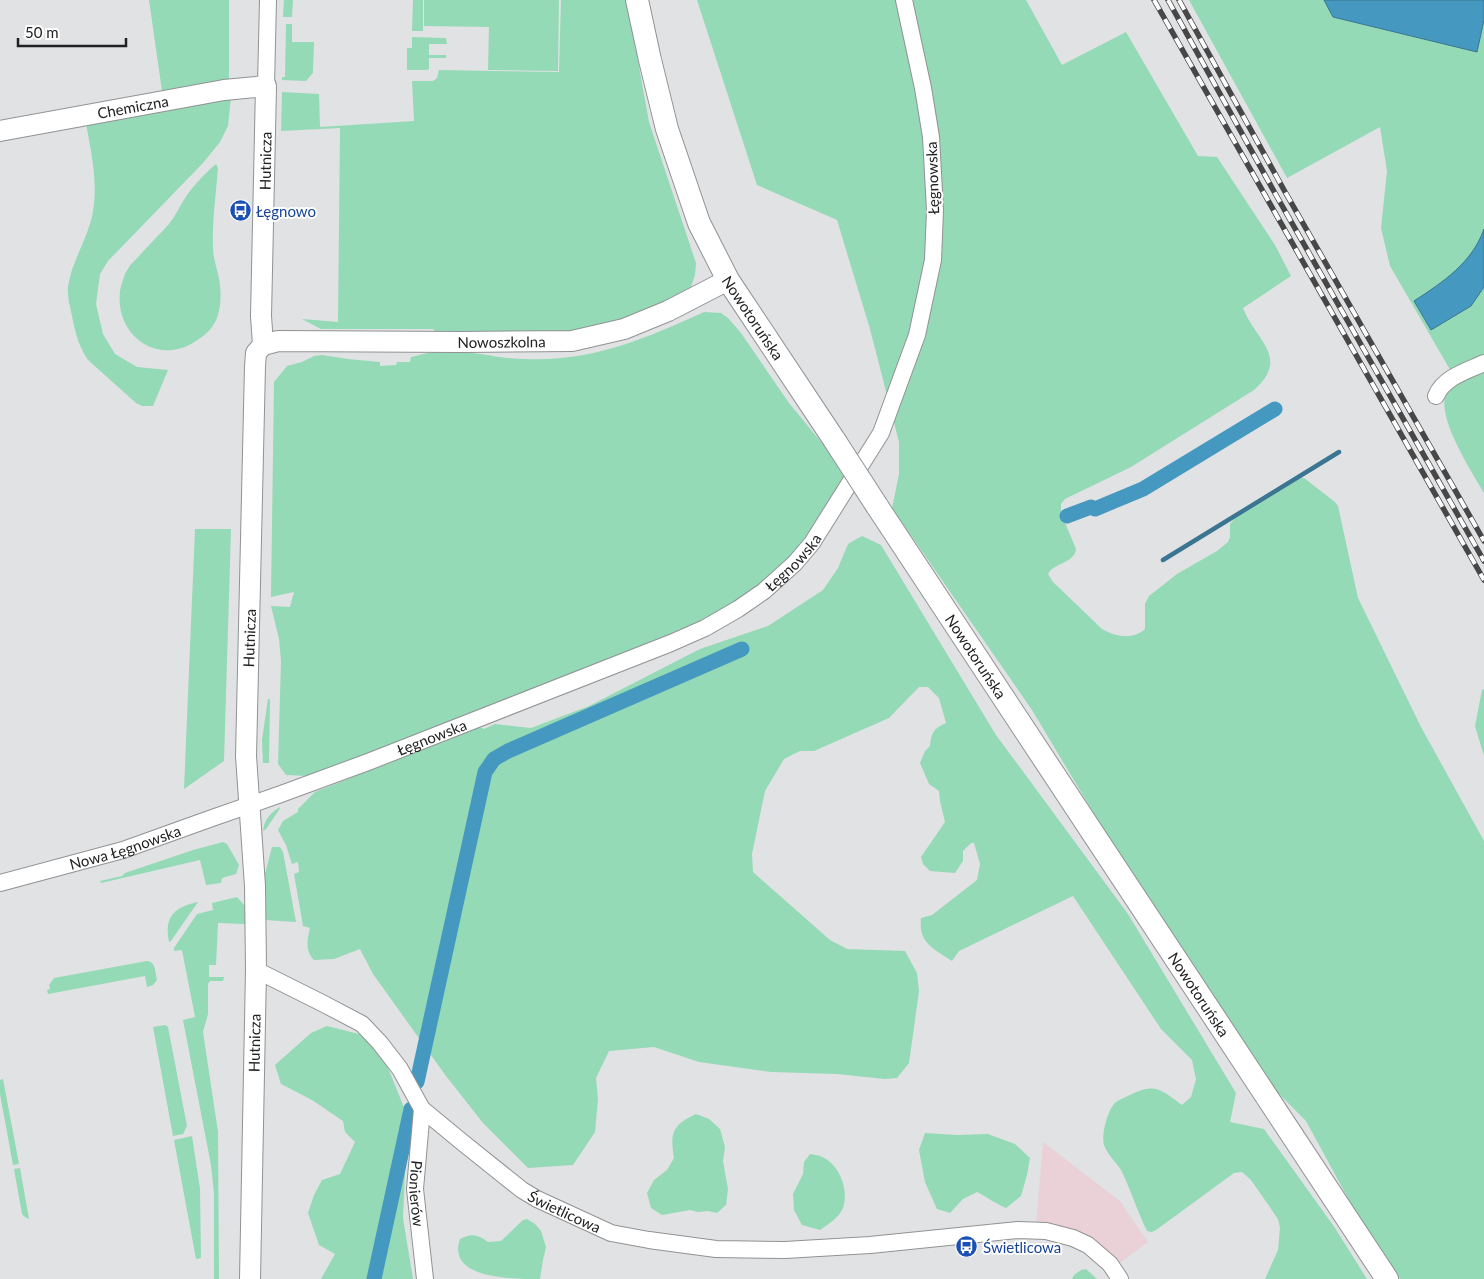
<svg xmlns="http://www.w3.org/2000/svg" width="1484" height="1279" font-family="Lato,sans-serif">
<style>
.commercial{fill:#ead1d8}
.green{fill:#94dab6}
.water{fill:#4599c0;stroke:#3a7591}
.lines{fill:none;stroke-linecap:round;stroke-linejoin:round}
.stream{stroke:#3a7591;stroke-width:4.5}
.canal{stroke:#4599c0;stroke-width:15}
.minor-casing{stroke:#919294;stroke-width:18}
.tertiary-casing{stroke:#919294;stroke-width:22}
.secondary-casing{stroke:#919294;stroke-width:24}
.minor{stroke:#fff;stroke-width:16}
.tertiary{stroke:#fff;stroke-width:20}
.secondary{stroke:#fff;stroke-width:22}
.rail-casing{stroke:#474748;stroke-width:5.5}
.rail{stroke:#fff;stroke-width:4;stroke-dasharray:11;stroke-linecap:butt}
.secondary-bridge-casing{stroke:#919294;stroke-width:24;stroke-linecap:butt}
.secondary-bridge{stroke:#fff;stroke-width:22}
.labels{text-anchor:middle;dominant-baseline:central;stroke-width:4;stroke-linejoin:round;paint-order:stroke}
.street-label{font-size:15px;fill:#212122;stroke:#fff}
.transit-label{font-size:15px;fill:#164399;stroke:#fff;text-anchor:start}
</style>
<rect width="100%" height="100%" fill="#e1e2e4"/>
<path class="commercial" d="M 1043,1142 L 1120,1201 L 1148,1242 L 1113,1268 L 1036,1224 Z"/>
<path class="green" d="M 149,0 L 229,0 L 229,80 L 162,91 Z
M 284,0 L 293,0 L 292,17 L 283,17 Z
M 413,0 L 423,0 L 423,31 L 412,31 Z
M 424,0 L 559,0 L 558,71 L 488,70 L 489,27 L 424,26 Z
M 561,0 L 627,0 L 649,122 L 696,263 L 695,275 L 691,287 L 677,297 L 618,322 L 561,334 L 438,334 L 433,329 L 321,329 L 302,319 L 338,322 L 340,128 L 281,131 L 282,92 L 319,94 L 320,127 L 414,121 L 412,81 L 433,81 L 437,78 L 439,70 L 559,72 Z
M 697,0 L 1026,0 L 1062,65 L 1126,32 L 1198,156 L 1217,157 L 1275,245 L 1291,276 L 1243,308 C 1255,340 1291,357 1254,390 L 1131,467 L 1065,499 L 1061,504 L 1061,513 L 1076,549 C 1074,564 1054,562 1048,574 L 1053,582 L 1102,629 C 1116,637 1133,640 1145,629 L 1145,604 L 1149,596 L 1177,574 L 1217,551 L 1228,542 L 1230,537 L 1230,524 L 1234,519 L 1301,478 L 1304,478 L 1335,502 L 1338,506 L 1358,598 L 1421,727 L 1484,841 L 1484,1279 L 1400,1279 L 1357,1215 L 1306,1121 L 1261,1076 L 1133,879 L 1032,710 L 892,508 L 899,474 L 899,442 L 870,329 L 837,220 L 757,185 Z
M 1189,0 L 1484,0 L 1484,354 L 1452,373 L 1390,266 L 1381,228 L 1387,171 L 1380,127 L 1287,178 Z
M 286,24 L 292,24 L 292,42 L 314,42 L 313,73 L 306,81 L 282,80 L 282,77 L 285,77 Z
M 412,37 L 446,38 L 447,44 L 429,44 L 429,55 L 446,55 L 446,58 L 429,58 L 429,69 L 427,70 L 407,70 L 407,48 L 412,48 Z
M 231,97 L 228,126 L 220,142 L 203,163 L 108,261 L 100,274 L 96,304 L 103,334 L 115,354 L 137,367 L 168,370 L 153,406 L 142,406 L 136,403 L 88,360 C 80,348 76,336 73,321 C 71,310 67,298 68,287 C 71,262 89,237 93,211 C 98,181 91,152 86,123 Z
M 216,164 L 218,168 C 216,194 212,221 213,248 C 213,255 215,262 217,270 C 221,284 222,301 218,315 C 215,326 206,335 196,341 C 156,368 111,332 121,286 C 123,281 124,274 128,269 C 130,264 135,261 138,257 C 148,246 159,235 169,224 C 176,215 181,204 187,195 C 195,184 206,172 216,164 Z
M 704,312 L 721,313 L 728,318 L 741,333 L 789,403 L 826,448 L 846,480 L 809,535 L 781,567 L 739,600 L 680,632 L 605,666 L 308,776 L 286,775 L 278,764 L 281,661 L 279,639 L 271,606 L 290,607 L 294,592 L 271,597 L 274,382 L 287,366 L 302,362 L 314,356 L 322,355 L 348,359 L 380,362 L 380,366 L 396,365 L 397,362 L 410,362 L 411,357 C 425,354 438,350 453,351 C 477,352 501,359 525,359 C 591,362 645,339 704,312 Z
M 1484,370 L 1484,493 C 1473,474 1436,417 1446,395 C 1452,382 1472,376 1484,370 Z
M 195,529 L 231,529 L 224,761 L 184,789 Z
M 862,536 L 881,545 L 996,735 L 1128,914 L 1236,1093 L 1230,1122 L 1264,1129 L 1335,1228 L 1367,1279 L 1265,1279 L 1278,1250 L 1280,1228 L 1278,1219 L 1251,1180 L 1242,1172 L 1234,1173 L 1156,1230 L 1152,1232 L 1147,1231 C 1137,1211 1131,1190 1121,1170 C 1116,1162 1107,1154 1104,1145 C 1101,1135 1108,1108 1116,1102 C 1120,1099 1126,1097 1130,1095 C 1156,1082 1161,1090 1182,1105 L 1191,1097 L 1196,1079 L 1192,1060 L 1161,1029 L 1073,896 L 959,951 L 952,961 C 934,949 918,943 921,918 L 932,915 L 977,880 L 980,864 L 974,843 L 971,843 L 963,851 L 963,861 L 955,873 L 930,871 L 923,864 L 921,857 L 945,822 L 940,801 L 939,791 L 929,784 L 920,763 L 925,751 L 930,746 C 931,733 934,728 946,723 L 939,698 L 928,687 L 919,687 L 889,718 L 814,751 L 800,751 L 784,759 L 765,791 L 752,854 L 753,872 L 830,940 L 847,949 L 905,951 L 917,973 L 919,991 L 909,1063 L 897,1078 L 885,1079 L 837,1074 L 771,1072 L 699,1062 L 654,1047 L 609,1051 L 596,1078 L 598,1099 L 595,1132 L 573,1165 L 528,1168 L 483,1123 L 446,1076 L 373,974 L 360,949 L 334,959 L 314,960 C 305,951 307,940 310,928 L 303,926 L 294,874 L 299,872 L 298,862 L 292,864 L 286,845 L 278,830 L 283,821 L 298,812 L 298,809 L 315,792 L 480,727 L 484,729 L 495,724 L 531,728 L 589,706 L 700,649 L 768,626 L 823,590 L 838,568 L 848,544 Z
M 1484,689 L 1484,756 L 1475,726 L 1482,690 Z
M 268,699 L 270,699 L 269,763 L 263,763 L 262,740 Z
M 280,807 L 279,810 L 266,829 L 263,831 C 264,820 270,813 280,807 Z
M 223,842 L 227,844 L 239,865 L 236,874 L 222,878 L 221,883 L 206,885 L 200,860 L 101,883 L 100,881 L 122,876 L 125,873 L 193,850 Z
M 272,847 L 280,847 L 283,852 L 296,922 L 265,920 L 265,874 Z
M 237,897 L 245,906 L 245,924 L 218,923 L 216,965 L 209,965 L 209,977 L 224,977 L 223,981 L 210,981 L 208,984 L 208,1014 L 203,1032 L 218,1132 L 219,1279 L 214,1279 L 214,1193 L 211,1165 L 183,1020 L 195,1017 L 182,950 L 174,951 L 174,948 L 197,914 L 213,910 L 212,903 Z
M 198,902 L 171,941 L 169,942 C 164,917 174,907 198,902 Z
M 147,961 C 156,962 155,972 157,980 L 153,985 L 147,987 L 145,976 L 48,994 L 47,990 L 50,989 L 49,985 L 54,978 Z
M 165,1025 L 168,1027 L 187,1126 L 183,1134 L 173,1136 L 153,1027 Z
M 327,1026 L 359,1034 L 384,1058 L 412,1127 L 405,1172 L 403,1218 L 413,1279 L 321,1279 L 335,1254 L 319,1245 L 308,1213 L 314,1195 L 322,1180 L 340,1174 L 355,1142 L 345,1132 L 343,1121 L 312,1100 L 281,1084 L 275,1065 L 311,1033 Z
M 3,1079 L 19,1164 L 13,1165 L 0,1094 L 0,1080 Z
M 696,1114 L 709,1119 L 720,1129 L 725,1147 L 723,1161 L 728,1189 L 726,1205 L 717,1213 L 708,1211 L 698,1212 L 690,1210 L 662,1215 L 651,1208 L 647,1193 L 654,1180 L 667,1170 L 674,1158 C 670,1133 672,1125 696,1114 Z
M 925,1133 L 958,1135 L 988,1134 L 1015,1144 L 1030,1158 L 1027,1175 L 1021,1196 L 1006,1208 C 996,1204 987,1197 977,1192 L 963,1199 L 950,1213 L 937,1209 L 925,1182 L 919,1150 Z
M 192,1136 L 200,1189 L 201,1258 L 196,1259 L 174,1140 Z
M 810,1154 C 814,1155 819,1155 822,1157 C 840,1165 849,1190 843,1208 C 839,1218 828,1224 820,1230 L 802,1225 L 794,1210 L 793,1194 L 803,1174 L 804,1162 Z
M 20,1168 L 29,1219 L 25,1217 L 22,1214 L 14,1169 Z
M 527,1219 L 535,1224 L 541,1231 L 546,1247 L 543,1260 L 540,1279 C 512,1279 446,1279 460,1239 C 471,1233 478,1234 488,1242 L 501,1241 L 523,1220 Z
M 1086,1269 L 1097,1279 L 1072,1279 L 1074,1275 L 1081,1270 Z"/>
<path class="water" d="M 1324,0 L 1484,0 L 1484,20 L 1477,52 L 1333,17 Z
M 1484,229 L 1484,287 L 1471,306 L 1431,330 L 1414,301 C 1443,282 1472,263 1484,229 Z"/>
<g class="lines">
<path class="stream" d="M 1163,560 L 1339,452"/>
<path class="canal" d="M 1067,516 L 1091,507 L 1095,509 L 1143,489 L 1275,409
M 417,1082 L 485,772 L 494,759 L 508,751 L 742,649
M 374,1279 L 411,1109"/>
<defs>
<g id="minor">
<path d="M 266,86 L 268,0"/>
<path d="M 1436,396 C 1444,377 1467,371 1484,363"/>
<path id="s1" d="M 0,883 L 123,850 L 215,817 L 281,794 L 368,762 L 671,643 L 705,628 L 738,609 L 764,591 L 795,563 L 812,543 L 881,433 L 917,335 L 933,260 L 935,210 L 931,137 L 923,88 L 904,0"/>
<path id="s2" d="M 256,970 L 324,1004 L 362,1024 L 380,1043 L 400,1069 L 422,1109 L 462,1142 L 522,1190 L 537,1199 L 611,1233 L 649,1240 L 716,1249 L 785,1250 L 870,1245 L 1018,1230 L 1046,1231 L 1073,1238 L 1088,1245 L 1110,1264 L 1120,1279"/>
<path id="s3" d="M 422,1109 L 415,1189 L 425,1279"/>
</g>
<g id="tertiary">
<path id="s4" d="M 0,131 L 224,90 L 266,86 L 261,316 L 263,345 L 256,353 L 255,366 L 246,756 L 255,886 L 256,970 L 250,1279"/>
<path id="s5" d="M 263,345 L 278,341 L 461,342 L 572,341 L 624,329 L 668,311 L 728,280"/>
</g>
<g id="secondary">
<path id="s6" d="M 637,0 L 650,60 L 667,129 L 699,223 L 728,280 L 835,441"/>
<path id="s7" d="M 877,506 L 1387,1279"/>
</g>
</defs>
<use href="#minor" class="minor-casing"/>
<use href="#tertiary" class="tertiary-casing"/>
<use href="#secondary" class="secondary-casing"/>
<use href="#minor" class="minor"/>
<use href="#tertiary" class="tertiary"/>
<use href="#secondary" class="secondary"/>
<defs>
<path id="rail" d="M 1154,0 L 1484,580
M 1168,0 L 1276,195 L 1484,561
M 1179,0 L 1284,190 L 1484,541"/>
</defs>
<use href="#rail" class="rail-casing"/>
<use href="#rail" class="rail"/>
<defs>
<path id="secondary-bridge" d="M 835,441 L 877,506"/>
</defs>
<use href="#secondary-bridge" class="secondary-bridge-casing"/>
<use href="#secondary-bridge" class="secondary-bridge"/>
</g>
<defs>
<symbol id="bus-disc" viewBox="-11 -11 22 22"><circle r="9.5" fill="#1a4fb4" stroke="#fff"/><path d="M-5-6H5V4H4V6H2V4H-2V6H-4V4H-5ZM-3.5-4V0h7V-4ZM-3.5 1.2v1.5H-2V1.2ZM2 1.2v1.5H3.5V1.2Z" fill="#fff"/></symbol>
</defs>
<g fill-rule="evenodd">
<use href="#bus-disc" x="228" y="198" width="25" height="25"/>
<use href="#bus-disc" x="954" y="1234" width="25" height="25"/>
</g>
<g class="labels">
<g class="street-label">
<text stroke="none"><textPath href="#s4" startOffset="135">Chemiczna</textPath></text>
<text transform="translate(265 161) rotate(-89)">Hutnicza</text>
<text transform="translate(932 178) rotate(-92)">Łęgnowska</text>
<text stroke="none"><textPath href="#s6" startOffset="341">Nowotoruńska</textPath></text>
<text stroke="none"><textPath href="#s5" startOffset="239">Nowoszkolna</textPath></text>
<text stroke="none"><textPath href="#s1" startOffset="861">Łęgnowska</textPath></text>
<text transform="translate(249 638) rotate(-88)">Hutnicza</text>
<text stroke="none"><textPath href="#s7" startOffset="180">Nowotoruńska</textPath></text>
<text stroke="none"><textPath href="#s1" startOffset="456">Łęgnowska</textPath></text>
<text stroke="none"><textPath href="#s1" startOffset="130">Nowa Łęgnowska</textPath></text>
<text stroke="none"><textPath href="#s7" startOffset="585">Nowotoruńska</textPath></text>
<text transform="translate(254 1043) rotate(-89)">Hutnicza</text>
<text stroke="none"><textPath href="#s3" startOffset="85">Pionierów</textPath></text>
<text stroke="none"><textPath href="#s2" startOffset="400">Świetlicowa</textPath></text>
</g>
<g class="transit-label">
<text x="256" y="211">Łęgnowo</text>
<text x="983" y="1247">Świetlicowa</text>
</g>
</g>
<path d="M18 38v8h108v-8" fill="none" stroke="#212122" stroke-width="2.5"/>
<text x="25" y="38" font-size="15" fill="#212122" stroke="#ffffff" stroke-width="4" paint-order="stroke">50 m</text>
</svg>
